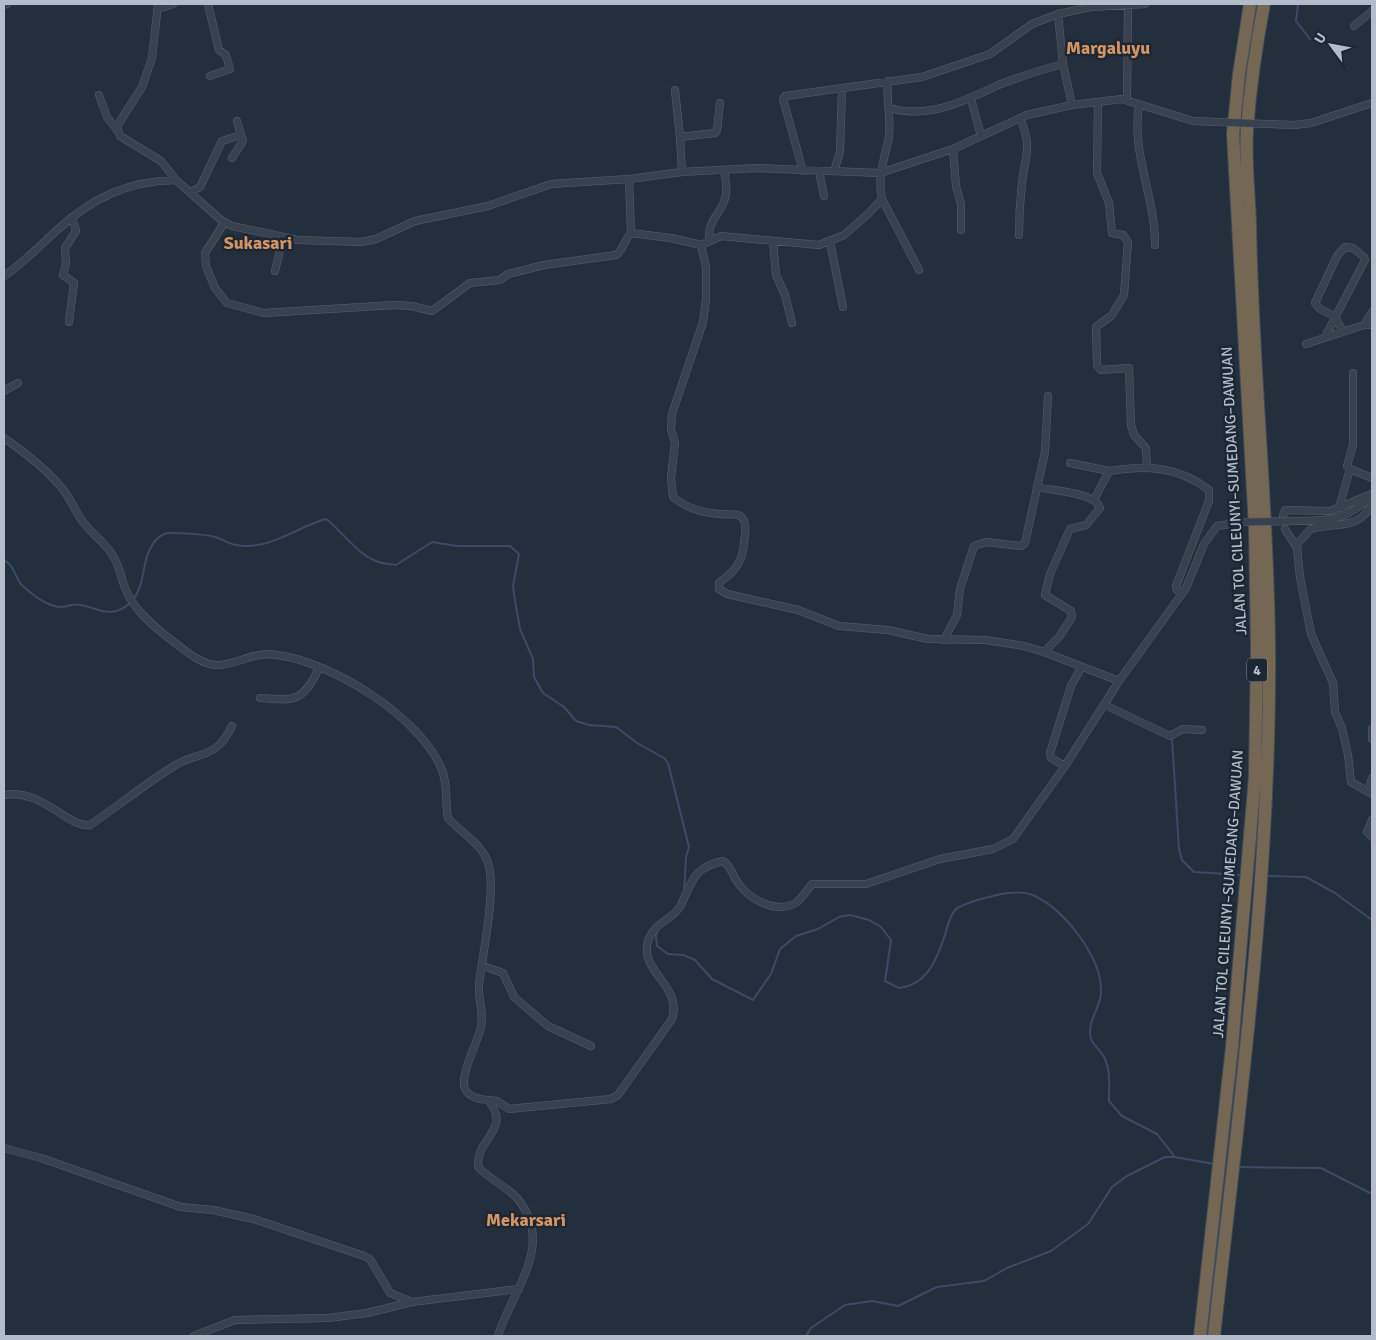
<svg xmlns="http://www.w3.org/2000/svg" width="1376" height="1340" font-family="Signika,sans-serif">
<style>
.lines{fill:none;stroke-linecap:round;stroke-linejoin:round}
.stream{stroke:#394c67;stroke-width:2}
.street-casing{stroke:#565f6c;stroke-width:8}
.highway-casing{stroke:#434c59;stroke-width:14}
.street{stroke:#38414e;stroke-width:7}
.highway{stroke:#746855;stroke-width:12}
.street-bridge-casing{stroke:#565f6c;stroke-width:8;stroke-linecap:butt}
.street-bridge{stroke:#38414e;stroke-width:7}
.labels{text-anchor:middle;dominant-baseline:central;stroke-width:5;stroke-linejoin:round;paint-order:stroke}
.shield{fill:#1d2633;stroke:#878f9c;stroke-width:1}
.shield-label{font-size:14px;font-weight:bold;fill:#b4bcc9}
.street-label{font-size:15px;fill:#b4bcc9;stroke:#1d2633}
.quarter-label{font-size:18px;font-weight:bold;fill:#d59563;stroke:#1d2633}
</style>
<rect width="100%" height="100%" fill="#242f3e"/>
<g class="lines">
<path class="stream" d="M 1298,4 L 1296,21 L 1310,39
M 4,560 C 17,568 14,579 24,587 C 33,595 49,607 61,607 C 67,607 73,603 80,605 C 100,608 111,620 130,603
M 133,600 C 147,582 140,558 156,540 C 159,537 164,533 169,533 C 176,533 209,534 215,537 C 222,539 229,544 236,545 C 270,551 296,527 326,519 C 343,532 357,554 376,561 C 382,564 390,564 396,565 L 432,542 L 457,546 L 510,546 L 519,554 L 513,586 L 515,601 L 520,629 L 533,659 L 534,677 L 543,693 L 564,707 L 576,721 L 589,725 L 616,727 L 637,743 L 664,758 L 668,763 L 689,847 L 686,857 L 684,892
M 1172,738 L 1179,849 L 1182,860 L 1194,872 L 1243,875
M 1265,876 L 1306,877 L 1335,893 L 1372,920
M 658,930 L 656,936 L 657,946 L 668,954 L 683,955 L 695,960 L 712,979 L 753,1000 L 771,974 L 780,949 L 796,936 L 818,929 L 839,917 L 850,915 L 869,920 L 881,927 L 891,940 L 885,981 L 899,988 C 927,985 937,959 945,935 C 947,927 950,916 955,910 C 963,902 990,897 1001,894 C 1012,892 1025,891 1035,896 C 1065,911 1102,957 1101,992 C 1101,1008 1086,1021 1091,1039 C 1093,1045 1101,1051 1104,1057 C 1111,1070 1109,1087 1109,1101 L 1122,1116 L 1157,1134 L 1175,1157
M 1239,1167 L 1321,1168 L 1372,1194
M 806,1336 L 811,1328 L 845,1305 L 872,1301 L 898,1306 L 937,1287 L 984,1281 L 1007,1268 L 1051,1251 L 1088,1224 L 1112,1187 L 1127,1176 L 1165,1157 L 1175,1157 L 1214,1164"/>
<defs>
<path id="street" d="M 158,4 L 152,58 L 142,87 L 117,126 L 120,136 L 161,161 L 176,180
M 208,4 L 219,50 L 226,55 L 230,69 L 210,76
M 4,5 L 7,4
M 158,9 L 173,4
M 1058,14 L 1063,64 L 1072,105
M 1354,26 L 1372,11
M 675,90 L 680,137
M 99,95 L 107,117 L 117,130
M 971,99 L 981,136
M 1127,100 L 1128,6
M 1098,103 L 1097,173 L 1109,203 L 1112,233 L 1123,235 L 1128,242 L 1124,295 L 1112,315 L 1096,327 L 1097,365 L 1101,370 L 1129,368 L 1131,425 L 1134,435 L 1146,448 L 1147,468
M 1139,104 C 1131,155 1155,194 1155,245
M 889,108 C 928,119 962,102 996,86 C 1018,77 1041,70 1063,64
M 237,121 L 241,135
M 1294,125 L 1311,123 L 1372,103
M 953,149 L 956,186 L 961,204 L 961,230
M 803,171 L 783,99 L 785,96 L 922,77 L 990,54 L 1032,24 L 1058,14 L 1091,7 L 1145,4
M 819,171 L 824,196
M 834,171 L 840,152 L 842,88
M 682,172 L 680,137 L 715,133 L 717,130 L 720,103
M 629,179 L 631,233
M 191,192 L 200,187 L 222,141 L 241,135 L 243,141 L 232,158
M 882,199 L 919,270
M 224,223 L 205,253 L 206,266 L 215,288 L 227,303 L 264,313 L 394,305 L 411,306 L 432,311 L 470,283 L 500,280 L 508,274 L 544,265 L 616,255 C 624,250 624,240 631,233 L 671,238 L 701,245 L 721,236 L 819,245 L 844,235 L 868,214 L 882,199 C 877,176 885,158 889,136 C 891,117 886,99 888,81
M 1019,235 C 1019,218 1020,200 1022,183 C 1025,155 1033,148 1020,118
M 710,241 C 706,224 718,216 724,202 C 728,192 726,181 724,170
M 773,241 L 776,275 L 785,295 L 792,323
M 830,242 L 843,307
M 701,245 L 706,267 L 706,300 L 703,322 L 672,414 L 671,429 L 675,443 L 671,478 L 673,497 C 686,508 703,513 720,514 C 726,515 735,513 740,516 C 748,521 745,534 744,542 C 743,562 735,571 719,583 L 719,589 L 727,594 L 798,610 L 839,626 L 888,630 L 928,639 L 985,640 L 1024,646 L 1044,652 L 1059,637 L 1072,617 L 1071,611 L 1045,595 L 1050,574 L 1070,529 L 1086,525 L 1100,508 C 1095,492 1052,491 1037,487
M 275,271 L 283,238
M 4,276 C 23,263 39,247 56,231 C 92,198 127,181 176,180 L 221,220 L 232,226 L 298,240 L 362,242 L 376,239 L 415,221 L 488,206 L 551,184 L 629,179 L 682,172 L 756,168 L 880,173 L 953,149 L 1027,115 L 1072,105 L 1122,99 L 1193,121
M 69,322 L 74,283 L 63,275 L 66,264 L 65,248 L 76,231 L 72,217
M 1364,325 L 1372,312
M 1325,337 L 1365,260 L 1364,257 L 1353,248 L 1345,247 L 1337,256 L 1315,303 L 1320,309 L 1334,316 L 1343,331
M 1306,344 L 1364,325 L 1372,325
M 1353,373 L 1353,445 L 1347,466 L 1350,469 L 1372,478
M 4,391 L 18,383
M 4,438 C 24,452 45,468 61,487 C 70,497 75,511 83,522 C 92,534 106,543 113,556 C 119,565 121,577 125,588 C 132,607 150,623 166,636 C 180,646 200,666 218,665 C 238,665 253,651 277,655 C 332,662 421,717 442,770 C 448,785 445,802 448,818 C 460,832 480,843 487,860 C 498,886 482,955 479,985 C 478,999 484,1012 481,1027 C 478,1042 459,1076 465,1089 C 469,1097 481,1100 488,1100 C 514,1130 472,1141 479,1168 C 490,1179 505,1186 516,1197 C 557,1244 512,1290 498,1336
M 1070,463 L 1109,471
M 1094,500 L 1109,471 C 1146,465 1178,466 1209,490 L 1209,501 L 1176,586 L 1177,590 L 1182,594
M 1372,504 C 1359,531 1334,522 1311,529 L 1298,543 L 1297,548 L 1300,577 L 1311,634 L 1333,683 L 1335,712 L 1342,728 L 1348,755 L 1351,782 L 1372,794
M 1339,508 L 1350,469
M 1283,516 L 1285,510 L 1330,511 L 1372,494
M 1294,521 C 1329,521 1345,521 1372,496
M 1285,529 L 1297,548
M 944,640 L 957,615 L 960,589 L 974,546 L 986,542 L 1021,546 L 1025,543 L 1045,452 L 1048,396
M 1044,652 L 1119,681
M 260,698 C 295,701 303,702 319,668
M 1105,705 L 1170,736 L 1183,729 L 1202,730
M 1372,729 L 1372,739
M 1065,766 L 1051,758 L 1050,753 L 1071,686 L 1081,668
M 1368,792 L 1372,778
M 4,795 C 42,788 67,828 90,825 C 118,806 145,784 174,766 C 199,750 215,761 232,726
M 1372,820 L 1367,832 L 1372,837
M 483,966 L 503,973 L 514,997 L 548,1026 L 591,1046
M 488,1100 L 497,1101 L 509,1109 L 611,1099 L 618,1095 L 672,1019 C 683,984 636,971 649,938 C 656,922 674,919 681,905 C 692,881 694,867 723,861 C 731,866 732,875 738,883 C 750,900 777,915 797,902 C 803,897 807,890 812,884 L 866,884 L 940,859 L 993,849 L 1013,839 L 1065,766 L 1119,681 L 1186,588 L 1204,544 L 1217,526 L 1242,522
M 4,1148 L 41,1158 L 181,1207 L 213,1210 L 254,1219 L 364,1256 L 370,1259 L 390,1293 L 412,1302
M 194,1336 L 235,1320 L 328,1318 L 367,1313 L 412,1302 L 519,1289"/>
<path id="highway" d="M 1200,1336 L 1232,1047 L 1255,777 L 1257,649 L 1255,527 L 1233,134 L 1239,74 L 1250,4
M 1214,1336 C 1239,1108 1271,878 1269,647 C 1268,506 1252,365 1250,224 C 1249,193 1245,161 1247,130 C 1250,88 1256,46 1264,4"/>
</defs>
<use href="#street" class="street-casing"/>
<use href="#highway" class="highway-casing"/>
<use href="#street" class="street"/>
<use href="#highway" class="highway"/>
<defs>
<path id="street-bridge" d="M 1193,121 L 1294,125
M 1242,522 L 1294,521"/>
</defs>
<use href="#street-bridge" class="street-bridge-casing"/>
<use href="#street-bridge" class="street-bridge"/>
</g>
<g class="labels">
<rect class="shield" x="1247" y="658.5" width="20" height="23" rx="4"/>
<g class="shield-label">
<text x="1257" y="670">4</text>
</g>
<g class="street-label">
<text transform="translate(1234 491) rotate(-93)">JALAN TOL CILEUNYI–SUMEDANG–DAWUAN</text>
<text transform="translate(1228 894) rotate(-86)">JALAN TOL CILEUNYI–SUMEDANG–DAWUAN</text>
</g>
<g class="quarter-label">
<text x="1108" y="48">Margaluyu</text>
<text x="258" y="243">Sukasari</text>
<text x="526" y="1220">Mekarsari</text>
</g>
</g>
<rect width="1376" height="1340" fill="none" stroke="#b4bcc9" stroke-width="10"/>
<g transform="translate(1331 45) rotate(302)" stroke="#1d2633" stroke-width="4" paint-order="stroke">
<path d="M0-4L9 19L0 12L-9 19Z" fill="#b4bcc9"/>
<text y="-8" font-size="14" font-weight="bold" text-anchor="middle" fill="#b4bcc9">U</text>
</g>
</svg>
